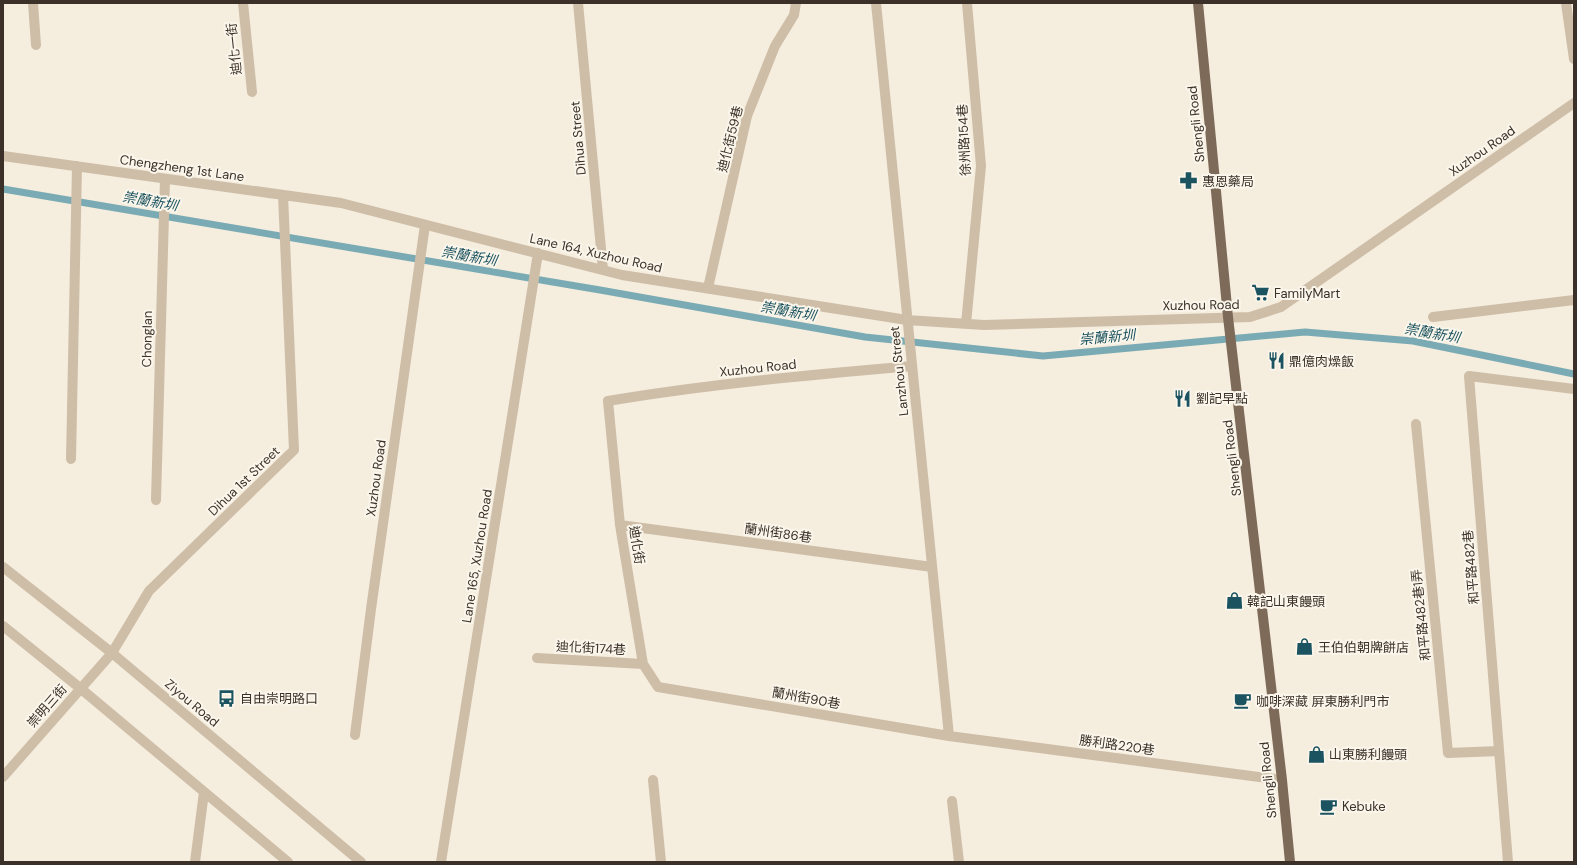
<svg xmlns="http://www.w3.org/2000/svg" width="1577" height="865" font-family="'DM Sans','Noto Sans TC',sans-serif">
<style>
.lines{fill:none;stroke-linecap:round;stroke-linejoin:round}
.stream{stroke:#7aabb4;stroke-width:7}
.minor{stroke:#cebea8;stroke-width:10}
.major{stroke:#7e6a59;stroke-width:10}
.labels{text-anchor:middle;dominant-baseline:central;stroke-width:4;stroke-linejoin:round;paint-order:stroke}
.street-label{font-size:13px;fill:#3b3129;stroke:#fbf6eb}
.poi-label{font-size:13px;fill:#3b3129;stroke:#fbf6eb;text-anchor:start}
.water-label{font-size:14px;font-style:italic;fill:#1b5360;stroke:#fbf6eb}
</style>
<rect width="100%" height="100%" fill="#f5edde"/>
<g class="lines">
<path class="stream" d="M 3,189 L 600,290 L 865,337 L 1043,356 L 1305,332 L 1413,341 L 1574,374"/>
<path class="minor" d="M 33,3 L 36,45
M 243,3 L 252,92
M 578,3 L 603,270
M 876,3 L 949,736
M 1566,3 L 1574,59
M 3,156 L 341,203 L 622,275 L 907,320 L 984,325 L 1250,317 L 1281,307 L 1574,103
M 708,288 L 747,116 L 775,46 L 794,15 L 796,3
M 1433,317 L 1574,300
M 966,324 L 981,166 L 967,3
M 912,366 C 810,375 709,384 608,401 L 620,525 L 643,664 L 658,687 L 949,736 L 1282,780
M 1416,424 L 1448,753 L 1499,751
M 71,459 L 77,166
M 156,500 L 165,179
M 620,525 L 932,567
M 3,567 L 112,653 L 361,862
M 3,626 L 80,688 L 288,862
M 537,658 L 643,664
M 355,735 L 371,609 L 425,225
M 3,777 L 112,653 L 149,591 L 294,450 L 283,195
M 653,780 L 661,862
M 952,801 L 959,862
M 195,862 L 204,792
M 441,862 L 538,253
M 1508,862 L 1469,376 L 1574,389"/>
<path class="major" d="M 1198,3 L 1228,317 L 1282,780 L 1290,862"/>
</g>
<defs>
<symbol id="pharmacy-bare" viewBox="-9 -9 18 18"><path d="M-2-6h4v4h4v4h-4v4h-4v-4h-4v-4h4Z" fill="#1b5360" stroke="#fbf6eb" stroke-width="2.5" paint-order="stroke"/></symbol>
<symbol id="supermarket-bare" viewBox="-9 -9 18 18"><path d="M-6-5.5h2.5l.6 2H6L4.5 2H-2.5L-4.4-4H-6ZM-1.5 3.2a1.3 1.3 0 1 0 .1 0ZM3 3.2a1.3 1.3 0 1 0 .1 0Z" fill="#1b5360" stroke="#fbf6eb" stroke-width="2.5" paint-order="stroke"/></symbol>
<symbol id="restaurant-bare" viewBox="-9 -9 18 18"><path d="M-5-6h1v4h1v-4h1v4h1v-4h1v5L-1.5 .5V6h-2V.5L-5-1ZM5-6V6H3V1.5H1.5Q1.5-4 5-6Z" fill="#1b5360" stroke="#fbf6eb" stroke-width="2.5" paint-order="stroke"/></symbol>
<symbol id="shop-bare" viewBox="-9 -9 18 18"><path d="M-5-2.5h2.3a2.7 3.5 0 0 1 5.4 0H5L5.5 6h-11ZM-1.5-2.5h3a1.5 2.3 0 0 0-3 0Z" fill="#1b5360" stroke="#fbf6eb" stroke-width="2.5" paint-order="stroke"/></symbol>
<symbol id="bus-bare" viewBox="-9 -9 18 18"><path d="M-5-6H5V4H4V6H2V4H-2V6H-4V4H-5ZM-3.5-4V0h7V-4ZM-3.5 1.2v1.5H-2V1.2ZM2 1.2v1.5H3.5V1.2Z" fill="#1b5360" stroke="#fbf6eb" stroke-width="2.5" paint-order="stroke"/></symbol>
<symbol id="cafe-bare" viewBox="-9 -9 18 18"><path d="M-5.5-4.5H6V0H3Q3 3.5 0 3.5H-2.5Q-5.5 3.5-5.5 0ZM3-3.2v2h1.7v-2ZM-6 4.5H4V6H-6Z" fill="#1b5360" stroke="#fbf6eb" stroke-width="2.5" paint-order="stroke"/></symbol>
</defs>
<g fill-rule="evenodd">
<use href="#pharmacy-bare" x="1176" y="168" width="25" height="25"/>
<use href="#supermarket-bare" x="1248" y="280" width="25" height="25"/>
<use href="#restaurant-bare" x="1264" y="348" width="25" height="25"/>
<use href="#restaurant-bare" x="1170" y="386" width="25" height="25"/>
<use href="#shop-bare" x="1222" y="588" width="25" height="25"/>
<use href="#shop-bare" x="1292" y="634" width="25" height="25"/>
<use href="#bus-bare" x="214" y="686" width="25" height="25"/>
<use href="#cafe-bare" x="1230" y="688" width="25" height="25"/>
<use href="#shop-bare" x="1304" y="742" width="25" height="25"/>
<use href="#cafe-bare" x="1316" y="794" width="25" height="25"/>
</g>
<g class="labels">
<g class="street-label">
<text transform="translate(234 49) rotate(-96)">迪化一街</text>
<text transform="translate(1196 124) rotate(-96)">Shengli Road</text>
<text transform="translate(578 138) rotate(-95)">Dihua Street</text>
<text transform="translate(730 139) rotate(-76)">迪化街59巷</text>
<text transform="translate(964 140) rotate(-93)">徐州路154巷</text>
<text transform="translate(1482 151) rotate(-35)">Xuzhou Road</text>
<text transform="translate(182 168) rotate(8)">Chengzheng 1st Lane</text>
<text transform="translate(596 253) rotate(13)">Lane 164, Xuzhou Road</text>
<text transform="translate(1201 305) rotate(-1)">Xuzhou Road</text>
<text transform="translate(147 339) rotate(-89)">Chonglan</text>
<text transform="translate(758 368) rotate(-6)">Xuzhou Road</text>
<text transform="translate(899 371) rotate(-96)">Lanzhou Street</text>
<text transform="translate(1232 458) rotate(-97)">Shengli Road</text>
<text transform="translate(376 478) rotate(-82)">Xuzhou Road</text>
<text transform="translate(244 481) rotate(-44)">Dihua 1st Street</text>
<text transform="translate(778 533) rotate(8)">蘭州街86巷</text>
<text transform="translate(637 545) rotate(81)">迪化街</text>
<text transform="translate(477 556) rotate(-81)">Lane 165, Xuzhou Road</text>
<text transform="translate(1471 567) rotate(-95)">和平路482巷</text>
<text transform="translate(1421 615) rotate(-96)">和平路482巷1弄</text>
<text transform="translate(591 648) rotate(3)">迪化街174巷</text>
<text transform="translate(806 698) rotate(10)">蘭州街90巷</text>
<text transform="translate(192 703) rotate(40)">Ziyou Road</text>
<text transform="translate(47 706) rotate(-49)">崇明三街</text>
<text transform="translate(1117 745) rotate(8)">勝利路220巷</text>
<text transform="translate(1268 780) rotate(-96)">Shengli Road</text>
</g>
<g class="poi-label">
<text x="1202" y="181">惠恩藥局</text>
<text x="1274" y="293">FamilyMart</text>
<text x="1289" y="361">鼎億肉燥飯</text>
<text x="1196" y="398">劉記早點</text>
<text x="1247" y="601">韓記山東饅頭</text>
<text x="1318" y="647">王伯伯朝牌餅店</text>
<text x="240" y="698">自由崇明路口</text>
<text x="1256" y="701">咖啡深藏 屏東勝利門市</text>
<text x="1329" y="754">山東勝利饅頭</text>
<text x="1342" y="806">Kebuke</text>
</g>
<g class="water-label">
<text transform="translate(150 201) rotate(10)">崇蘭新圳</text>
<text transform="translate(469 256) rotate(10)">崇蘭新圳</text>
<text transform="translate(788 311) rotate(10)">崇蘭新圳</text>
<text transform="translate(1432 333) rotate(10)">崇蘭新圳</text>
<text transform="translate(1107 337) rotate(-5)">崇蘭新圳</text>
</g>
</g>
<rect width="1577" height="865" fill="none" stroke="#3b3129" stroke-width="8"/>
</svg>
